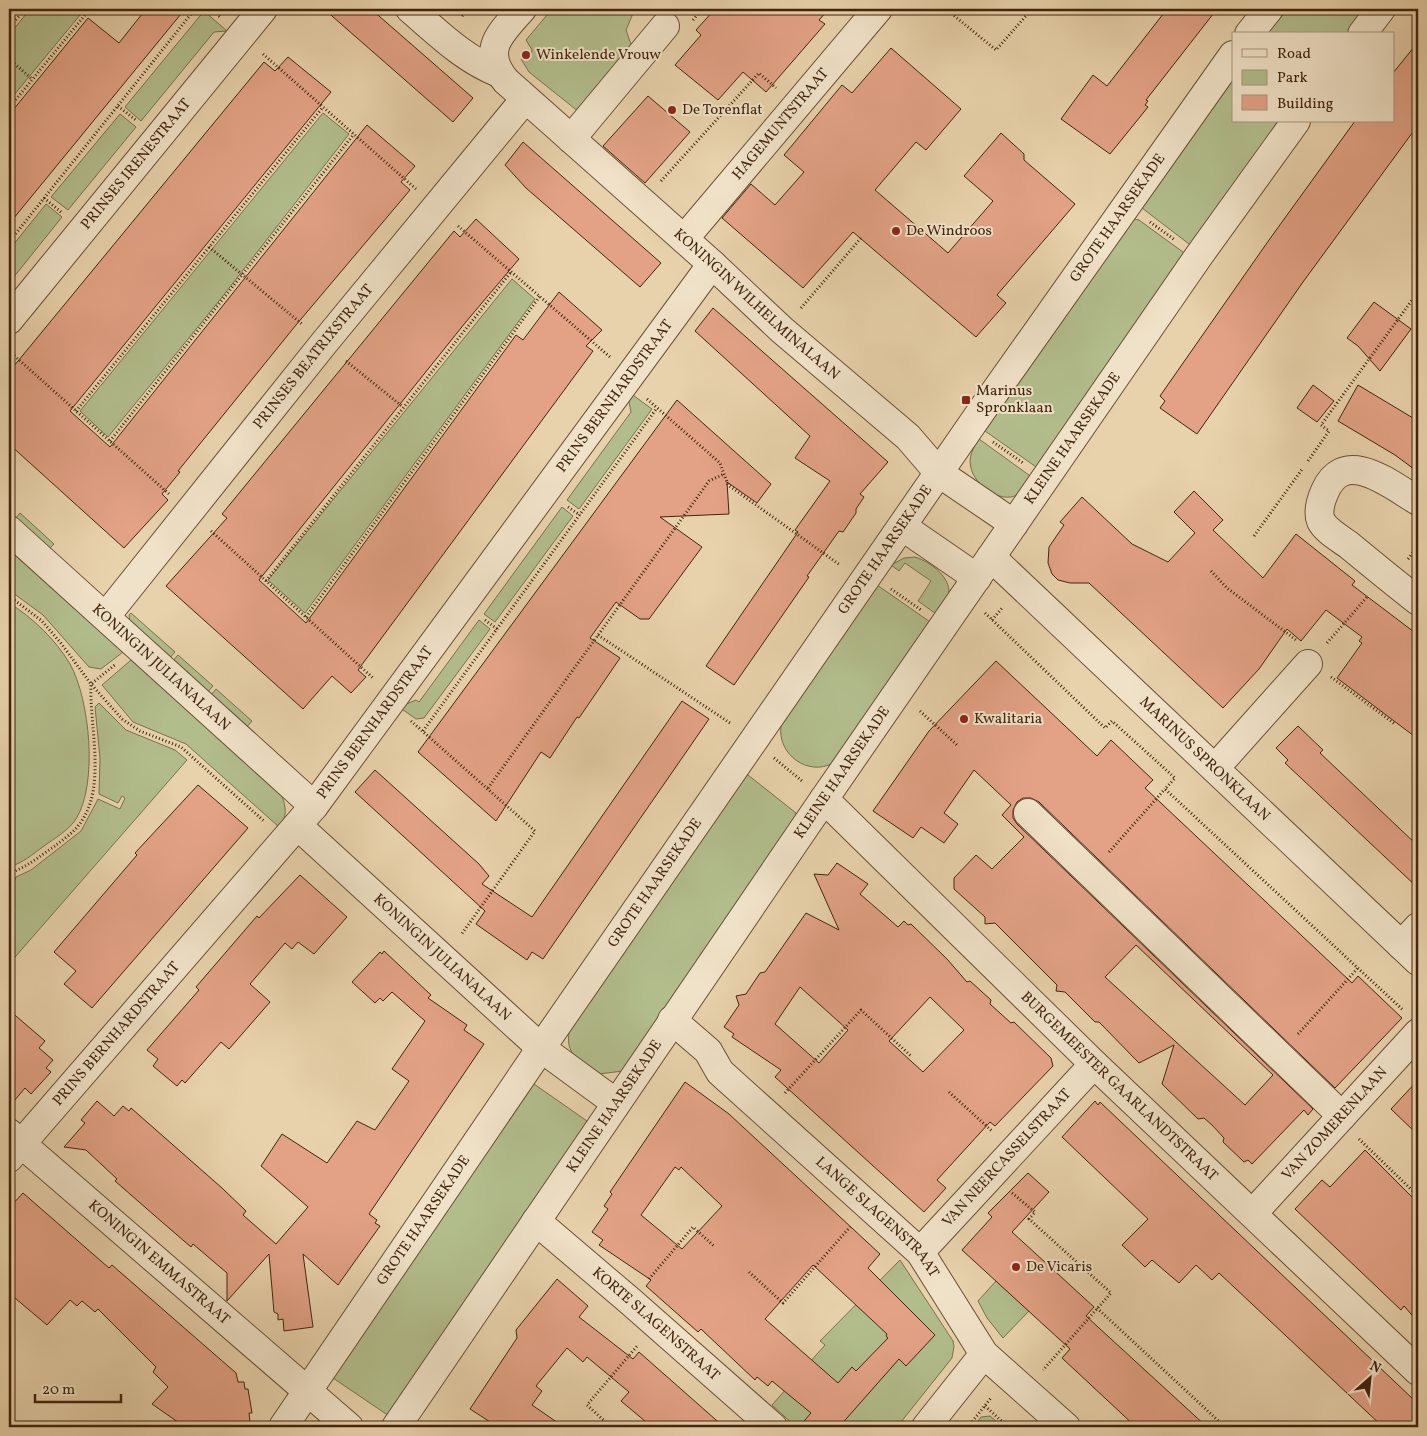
<svg xmlns="http://www.w3.org/2000/svg" width="1427" height="1436" font-family="Vollkorn,serif">
<style>
.green{fill:#b2bd8c;stroke:#7a714d}
.building{fill:#e3a286;stroke:#41250e;fill-rule:evenodd}
.lines{fill:none;stroke-linecap:round;stroke-linejoin:round}
.minor-casing{stroke:#6b5035;stroke-width:30}
.path{stroke:#41250e;stroke-width:3;stroke-dasharray:1 2.5;stroke-linecap:butt}
.minor{stroke:#f0e2c8;stroke-width:28}
.poi-dot{fill:#8f2418;stroke:#f0e2c8;stroke-width:2}
.labels{text-anchor:middle;dominant-baseline:central;stroke-width:4;stroke-linejoin:round;paint-order:stroke}
.poi-label{font-size:15px;fill:#41250e;stroke:#f0e2c8;text-anchor:start}
.street-label{font-size:15px;fill:#41250e;stroke:#f0e2c8}
</style>
<rect width="100%" height="100%" fill="#e8d2ab"/>
<filter id="stains"><feTurbulence type="fractalNoise" baseFrequency=".004" numOctaves="4"/><feColorMatrix values="0 0 0 0 .2 0 0 0 0 .09 0 0 0 0 .02 0 0 0 .5 -.17"/></filter>
<radialGradient id="worn" r=".72"><stop offset=".6" stop-color="#630" stop-opacity="0"/><stop offset="1" stop-color="#630" stop-opacity=".3"/></radialGradient>
<path class="green" d="M 30,9 L 85,9 L 9,101 L 9,35 Z
M 552,9 L 631,9 L 634,11 L 626,30 L 633,50 L 579,112 L 529,72 L 521,59 L 530,57 L 532,50 L 526,40 Z
M 1286,9 L 1367,9 L 1347,34 L 1266,34 Z
M 204,11 L 227,31 L 214,32 L 141,121 L 125,107 Z
M 1233,78 L 1233,121 L 1281,121 L 1193,247 L 1142,208 Z
M 323,113 L 349,134 L 219,301 L 108,437 L 80,411 Z
M 120,114 L 136,127 L 68,210 L 51,197 Z
M 46,204 L 62,217 L 9,283 L 9,250 Z
M 1134,219 L 1139,220 L 1187,255 L 1039,469 L 985,431 Z
M 512,279 L 535,299 L 305,613 L 268,580 Z
M 630,393 L 652,409 L 579,509 L 567,500 L 631,412 L 628,397 Z
M 979,439 L 1033,478 C 1028,483 1023,491 1017,495 C 1000,504 974,484 971,468 C 968,457 973,448 979,439 Z
M 562,507 L 573,516 L 495,622 L 484,614 Z
M 20,513 L 54,544 L 47,551 L 13,521 Z
M 9,550 L 123,652 L 101,669 L 89,667 L 43,615 L 9,590 Z
M 915,557 C 931,562 954,579 948,598 C 946,604 942,610 939,616 L 918,601 L 931,581 L 905,563 L 899,571 L 891,565 L 904,558 Z
M 877,585 L 933,624 L 833,763 C 808,777 777,754 781,726 Z
M 9,603 C 32,617 56,640 70,664 C 90,700 98,784 76,819 C 69,830 55,838 44,846 C 33,854 23,863 9,867 Z
M 131,613 L 175,652 L 168,660 L 130,623 L 129,615 Z
M 479,620 L 490,629 L 424,718 L 416,719 L 399,707 L 416,700 L 419,702 Z
M 178,655 L 213,686 L 206,694 L 171,663 Z
M 131,660 L 281,794 C 286,806 288,817 279,827 L 186,744 L 133,722 L 102,685 Z
M 216,689 L 252,721 L 245,729 L 209,697 Z
M 99,703 L 126,730 L 175,750 L 187,760 L 9,964 L 9,885 L 14,883 L 16,877 L 31,870 L 81,831 L 98,799 L 120,809 L 125,798 L 122,796 L 118,803 L 99,794 L 100,758 L 95,707 Z
M 748,775 L 796,813 L 796,819 L 623,1071 L 599,1074 C 581,1061 563,1055 570,1029 L 742,780 Z
M 534,1084 L 587,1121 L 586,1126 L 389,1416 L 333,1378 L 530,1086 Z
M 900,1260 L 953,1341 L 954,1346 L 952,1358 L 897,1427 L 796,1427 L 772,1405 L 825,1345 L 820,1341 Z
M 996,1281 L 1029,1311 L 1003,1338 L 987,1318 L 978,1301 Z
M 990,1416 L 1003,1427 L 974,1427 L 981,1417 Z"/>
<path class="building" d="M 146,9 L 185,9 L 9,224 L 9,115 L 88,18 L 119,43 Z
M 324,9 L 371,9 L 473,98 L 453,122 Z
M 715,9 L 829,9 L 819,20 L 825,24 L 766,92 L 743,72 L 718,100 L 675,65 L 701,35 L 696,30 Z
M 1167,9 L 1217,9 L 1146,100 L 1148,101 L 1145,105 L 1148,107 L 1110,154 L 1061,119 L 1093,75 L 1107,86 Z
M 1418,42 L 1418,125 L 1303,282 L 1197,434 L 1160,408 L 1165,401 L 1160,396 L 1269,240 L 1355,121 L 1393,121 L 1393,73 Z
M 891,48 L 961,109 L 926,150 L 916,142 L 875,190 L 948,253 L 993,201 L 964,176 L 1001,133 L 1024,154 L 1024,160 L 1075,204 L 997,295 L 1006,303 L 976,337 L 853,232 L 803,288 L 722,218 L 751,184 L 775,205 L 804,172 L 784,155 L 842,85 L 852,93 Z
M 288,57 L 331,92 L 70,411 L 110,447 L 367,125 L 415,166 L 401,182 L 410,190 L 296,325 L 178,471 L 180,472 L 162,494 L 168,500 L 124,548 L 9,444 L 9,372 L 264,62 L 275,71 Z
M 648,96 L 690,132 L 645,183 L 603,146 Z
M 523,142 L 661,263 L 640,287 L 526,188 L 505,165 Z
M 476,219 L 519,259 L 465,323 L 259,580 L 306,623 L 516,335 L 523,340 L 559,292 L 602,330 L 586,346 L 593,351 L 358,670 L 366,677 L 351,693 L 332,676 L 303,709 L 166,586 L 227,518 L 222,514 L 454,231 L 460,237 Z
M 1374,302 L 1411,329 L 1380,371 L 1358,346 L 1347,338 Z
M 713,308 L 888,462 L 860,494 L 864,497 L 856,509 L 856,513 L 843,532 L 839,531 L 807,576 L 809,577 L 734,685 L 706,666 L 798,532 L 795,530 L 830,481 L 795,458 L 810,436 L 695,331 Z
M 1313,385 L 1334,401 L 1317,422 L 1297,408 Z
M 1358,385 L 1418,421 L 1418,472 L 1395,455 L 1338,421 Z
M 677,400 L 771,484 L 757,503 L 727,482 L 729,514 L 660,517 L 702,547 L 649,619 L 640,619 L 616,602 L 590,638 L 620,658 L 579,718 L 577,717 L 550,758 L 541,752 L 496,821 L 418,752 Z
M 1194,491 L 1223,520 L 1213,530 L 1263,578 L 1296,534 L 1355,581 L 1352,585 L 1418,635 L 1418,739 L 1337,678 L 1362,643 L 1359,641 L 1362,637 L 1326,610 L 1301,641 L 1287,629 L 1259,669 L 1223,708 L 1089,583 L 1070,583 L 1058,580 L 1052,574 L 1048,563 L 1049,547 L 1064,525 L 1060,522 L 1082,497 L 1132,544 L 1168,562 L 1195,533 L 1174,512 Z
M 996,661 L 1097,756 L 1111,740 L 1153,780 L 1145,788 L 1352,983 L 1358,976 L 1402,1018 L 1335,1088 L 1039,802 L 1031,798 L 1023,798 L 1017,802 L 1013,810 L 1013,818 L 1017,824 L 1313,1109 L 1308,1115 L 1304,1110 L 1252,1164 L 1248,1160 L 1244,1162 L 1223,1142 L 1224,1138 L 1212,1125 L 1204,1118 L 1198,1119 L 1162,1084 L 1174,1045 L 1139,1063 L 1099,1022 L 1095,1022 L 1065,992 L 1056,991 L 1057,985 L 995,923 L 985,924 L 985,917 L 954,889 L 954,878 L 976,855 L 992,869 L 1024,837 L 1002,815 L 1011,805 L 974,770 L 944,813 L 958,824 L 944,843 L 921,827 L 913,838 L 873,811 L 929,731 ZM 1136,945 L 1273,1075 L 1245,1105 L 1105,977 Z
M 682,701 L 709,719 L 543,959 L 532,952 L 527,960 L 476,924 L 485,911 L 355,792 L 375,770 L 479,864 L 489,876 L 482,884 L 532,917 Z
M 1298,726 L 1323,750 L 1320,753 L 1418,846 L 1418,888 L 1285,763 L 1288,760 L 1276,748 Z
M 198,785 L 248,828 L 92,1008 L 64,984 L 76,971 L 54,952 L 137,855 L 135,853 Z
M 837,863 L 868,884 L 860,894 L 898,927 L 904,921 L 908,925 L 911,924 L 947,959 L 967,982 L 970,981 L 991,1000 L 990,1004 L 1011,1023 L 1014,1022 L 1051,1058 L 1053,1066 L 995,1126 L 990,1122 L 937,1180 L 946,1188 L 924,1212 L 775,1077 L 781,1070 L 732,1037 L 734,1034 L 724,1027 L 739,1005 L 736,996 L 746,994 L 760,973 L 765,972 L 806,913 L 839,930 L 814,874 L 828,875 ZM 800,987 L 848,1030 L 819,1063 L 775,1024 ZM 930,997 L 964,1030 L 923,1072 L 889,1041 Z
M 300,875 L 347,917 L 314,954 L 298,942 L 292,949 L 285,943 L 250,984 L 270,1002 L 229,1049 L 221,1042 L 185,1083 L 182,1080 L 177,1086 L 153,1066 L 158,1059 L 147,1050 L 199,990 L 196,987 L 257,916 L 259,918 Z
M 384,951 L 431,995 L 428,998 L 467,1025 L 464,1030 L 484,1044 L 369,1214 L 377,1220 L 375,1223 L 380,1226 L 338,1285 L 303,1254 L 313,1327 L 284,1331 L 283,1319 L 278,1320 L 278,1314 L 274,1312 L 269,1254 L 227,1301 L 227,1273 L 193,1244 L 191,1247 L 162,1222 L 115,1181 L 117,1179 L 86,1150 L 64,1147 L 85,1123 L 81,1120 L 97,1101 L 114,1116 L 123,1106 L 129,1111 L 131,1108 L 222,1188 L 246,1211 L 243,1215 L 276,1244 L 308,1207 L 261,1166 L 282,1134 L 327,1163 L 357,1121 L 375,1130 L 409,1081 L 392,1069 L 425,1021 L 392,992 L 383,1001 L 380,998 L 375,1003 L 352,982 L 380,952 L 382,954 Z
M 9,1010 L 45,1041 L 39,1048 L 53,1060 L 46,1068 L 51,1072 L 31,1094 L 25,1088 L 9,1107 Z
M 1418,1080 L 1418,1135 L 1391,1109 Z
M 685,1082 L 729,1114 L 880,1254 L 868,1268 L 935,1335 L 906,1366 L 899,1359 L 839,1427 L 799,1427 L 811,1413 L 772,1381 L 768,1386 L 757,1377 L 755,1380 L 701,1329 L 698,1332 L 646,1286 L 651,1280 L 599,1245 L 603,1240 L 592,1232 L 608,1209 L 604,1206 L 612,1194 L 610,1192 ZM 675,1167 L 679,1170 L 681,1167 L 722,1206 L 682,1249 L 641,1215 ZM 813,1265 L 887,1334 L 886,1336 L 888,1338 L 856,1371 L 852,1367 L 838,1383 L 765,1319 Z
M 1095,1101 L 1098,1105 L 1100,1102 L 1414,1400 L 1412,1402 L 1418,1409 L 1418,1427 L 1383,1427 L 1219,1273 L 1212,1280 L 1196,1265 L 1179,1283 L 1152,1260 L 1145,1267 L 1122,1245 L 1148,1219 L 1062,1137 Z
M 1365,1150 L 1418,1203 L 1418,1322 L 1404,1306 L 1401,1310 L 1295,1209 L 1322,1180 L 1330,1187 Z
M 1028,1173 L 1049,1192 L 1012,1232 L 1094,1307 L 1086,1316 L 1207,1427 L 1136,1427 L 1062,1358 L 1070,1349 L 962,1250 L 992,1217 L 988,1213 Z
M 23,1193 L 109,1268 L 112,1265 L 236,1373 L 238,1382 L 244,1382 L 245,1389 L 248,1389 L 252,1413 L 249,1413 L 250,1422 L 244,1424 L 245,1427 L 185,1427 L 152,1404 L 168,1387 L 153,1372 L 156,1367 L 98,1309 L 95,1312 L 82,1301 L 77,1306 L 70,1300 L 47,1325 L 9,1293 L 9,1208 Z
M 557,1279 L 588,1306 L 579,1317 L 633,1359 L 639,1352 L 724,1427 L 652,1427 L 621,1401 L 629,1392 L 587,1357 L 583,1362 L 567,1348 L 536,1386 L 542,1391 L 532,1405 L 564,1427 L 498,1427 L 470,1409 L 517,1338 L 516,1330 Z"/>
<g class="lines">
<defs>
<g id="minor">
<path d="M 410,9 C 439,34 464,59 499,73"/>
<path id="s1" d="M 522,9 C 501,33 480,50 506,81 L 712,264 L 782,330 L 908,437 L 939,473 L 1014,524"/>
<path d="M 1249,34 L 1269,9"/>
<path d="M 1362,34 L 1381,9"/>
<path d="M 571,139 L 665,26"/>
<path id="s2" d="M 684,239 L 878,9"/>
<path id="s3" d="M 9,320 L 263,9"/>
<path d="M 1418,501 C 1391,485 1345,446 1325,491 C 1321,500 1317,511 1321,521 C 1326,531 1341,539 1350,546 C 1373,565 1395,583 1418,601"/>
<path d="M 903,527 L 977,578"/>
<path id="s4" d="M 9,530 L 314,806"/>
<path id="s5" d="M 991,557 L 1418,961"/>
<path id="s6" d="M 106,616 L 324,343 L 525,99"/>
<path d="M 1216,767 L 1308,664"/>
<path id="s7" d="M 824,799 L 1094,1064 L 1418,1371"/>
<path d="M 1028,813 L 1342,1116"/>
<path id="s8" d="M 298,826 L 541,1048 L 616,1103"/>
<path d="M 1401,945 L 1418,927"/>
<path id="s9" d="M 672,1020 L 708,1051 L 720,1072 L 920,1252 L 984,1354 L 1066,1427"/>
<path id="s10" d="M 9,1133 L 349,1427"/>
<path id="s11" d="M 9,1158 L 314,806 L 712,264"/>
<path id="s12" d="M 1253,1213 L 1418,1033"/>
<path id="s13" d="M 536,1221 L 630,1301 L 773,1427"/>
<path id="s14" d="M 920,1252 L 1094,1064"/>
<path id="s15" d="M 283,1427 L 541,1048 L 982,410 L 1233,55"/>
<path id="s16" d="M 396,1427 L 824,799 L 1198,257 L 1296,121"/>
<path d="M 926,1427 L 984,1354"/>
</g>
</defs>
<use href="#minor" class="minor-casing"/>
<path class="path" d="M 211,9 L 220,17
M 946,9 L 996,50 L 1032,9
M 462,16 L 468,9
M 693,20 L 702,9
M 9,28 L 25,9
M 263,54 L 416,189
M 9,59 L 32,79
M 118,106 L 137,121
M 9,108 L 90,9
M 661,181 L 759,73 L 776,88
M 44,198 L 61,212
M 1150,222 L 1175,240
M 458,226 L 610,357
M 9,242 L 195,9
M 209,247 L 303,325
M 801,308 L 861,238
M 9,351 L 169,494
M 346,361 L 403,407
M 647,399 L 720,463 L 728,485 L 840,565
M 76,411 L 323,107
M 110,441 L 354,134
M 993,442 L 1023,463
M 1308,461 L 1329,431 L 1321,425 L 1418,292
M 568,507 L 580,515
M 211,531 L 373,678
M 1254,536 L 1303,468
M 1408,559 L 1418,546
M 1211,571 L 1227,588 L 1296,640
M 266,581 L 511,272
M 891,589 L 921,610
M 9,596 L 42,621 L 60,642 L 91,684 L 122,719 L 140,731 L 181,747 L 265,822
M 985,613 L 1105,728 L 1112,721 L 1175,778 L 1165,789 L 1403,1010
M 306,617 L 540,296
M 485,620 L 497,629
M 992,620 L 1003,607
M 598,635 L 730,723
M 1327,643 L 1367,597
M 1331,677 L 1395,724
M 920,711 L 958,746
M 411,721 L 535,831 L 461,935
M 423,731 L 657,408
M 774,758 L 802,781
M 488,788 L 709,481 L 724,474
M 1109,852 L 1165,789
M 9,873 C 26,868 40,856 55,846 C 62,840 72,834 78,826 C 108,790 89,727 91,684 L 116,664
M 1298,1034 L 1358,968
M 949,1092 L 993,1132
M 785,1093 L 861,1010 L 912,1057
M 1359,1139 L 1418,1196
M 1012,1193 L 1035,1212 L 1029,1219 L 1111,1293 L 1043,1370
M 749,1272 L 783,1303 L 850,1227
M 649,1279 L 693,1227 L 715,1247
M 1097,1308 L 1225,1427
M 985,1406 L 1008,1427
M 611,1427 L 587,1405 L 638,1345
M 968,1427 L 991,1398"/>
<use href="#minor" class="minor"/>
</g>
<g class="poi-dot">
<circle cx="526" cy="55" r="5"/>
<circle cx="672" cy="110" r="5"/>
<circle cx="896" cy="231" r="5"/>
<rect x="961" y="395" width="10" height="10" rx="2.5"/>
<circle cx="964" cy="719" r="5"/>
<circle cx="1016" cy="1267" r="5"/>
</g>
<g class="labels">
<g class="poi-label">
<text x="536" y="55">Winkelende Vrouw</text>
<text x="682" y="110">De Torenflat</text>
<text x="906" y="231">De Windroos</text>
<text x="976" y="391">Marinus<tspan x="976" dy="17">Spronklaan</tspan></text>
<text x="974" y="719">Kwalitaria</text>
<text x="1026" y="1267">De Vicaris</text>
</g>
<g class="street-label">
<text stroke="none"><textPath href="#s2" startOffset="150">HAGEMUNTSTRAAT</textPath></text>
<text stroke="none"><textPath href="#s3" startOffset="201">PRINSES IRENESTRAAT</textPath></text>
<text stroke="none"><textPath href="#s15" startOffset="1469">GROTE HAARSEKADE</textPath></text>
<text stroke="none"><textPath href="#s1" startOffset="420">KONINGIN WILHELMINALAAN</textPath></text>
<text stroke="none"><textPath href="#s6" startOffset="332">PRINSES BEATRIXSTRAAT</textPath></text>
<text stroke="none"><textPath href="#s11" startOffset="974">PRINS BERNHARDSTRAAT</textPath></text>
<text stroke="none"><textPath href="#s16" startOffset="1198">KLEINE HAARSEKADE</textPath></text>
<text stroke="none"><textPath href="#s15" startOffset="1064">GROTE HAARSEKADE</textPath></text>
<text stroke="none"><textPath href="#s4" startOffset="205">KONINGIN JULIANALAAN</textPath></text>
<text stroke="none"><textPath href="#s11" startOffset="569">PRINS BERNHARDSTRAAT</textPath></text>
<text stroke="none"><textPath href="#s5" startOffset="294">MARINUS SPRONKLAAN</textPath></text>
<text stroke="none"><textPath href="#s16" startOffset="792">KLEINE HAARSEKADE</textPath></text>
<text stroke="none"><textPath href="#s15" startOffset="659">GROTE HAARSEKADE</textPath></text>
<text stroke="none"><textPath href="#s8" startOffset="195">KONINGIN JULIANALAAN</textPath></text>
<text stroke="none"><textPath href="#s11" startOffset="164">PRINS BERNHARDSTRAAT</textPath></text>
<text stroke="none"><textPath href="#s7" startOffset="412">BURGEMEESTER GAARLANDTSTRAAT</textPath></text>
<text stroke="none"><textPath href="#s16" startOffset="388">KLEINE HAARSEKADE</textPath></text>
<text stroke="none"><textPath href="#s12" startOffset="121">VAN ZOMERENLAAN</textPath></text>
<text stroke="none"><textPath href="#s14" startOffset="128">VAN NEERCASSELSTRAAT</textPath></text>
<text stroke="none"><textPath href="#s9" startOffset="286">LANGE SLAGENSTRAAT</textPath></text>
<text stroke="none"><textPath href="#s15" startOffset="250">GROTE HAARSEKADE</textPath></text>
<text stroke="none"><textPath href="#s10" startOffset="198">KONINGIN EMMASTRAAT</textPath></text>
<text stroke="none"><textPath href="#s13" startOffset="158">KORTE SLAGENSTRAAT</textPath></text>
</g>
</g>
<rect width="1427" height="1436" fill="none" stroke="#e8d2ab" stroke-width="30"/>
<rect x="10" y="10" width="1407" height="1416" fill="none" stroke="#41250e" stroke-width="2.5"/>
<rect x="15" y="15" width="1397" height="1406" fill="none" stroke="#41250e"/>
<rect x="1232" y="32" width="162" height="90" fill="#f0e2c8" stroke="#aa967e"/>
<rect x="1242" y="49" width="25" height="8" fill="#f0e2c8" stroke="#aa967e"/>
<text x="1277" y="58" font-size="15" fill="#41250e">Road</text>
<rect x="1242" y="70" width="25" height="15" fill="#b2bd8c" stroke="#aa967e"/>
<text x="1277" y="82" font-size="15" fill="#41250e">Park</text>
<rect x="1242" y="95" width="25" height="15" fill="#e3a286" stroke="#aa967e"/>
<text x="1277" y="108" font-size="15" fill="#41250e">Building</text>
<g transform="translate(1370 1378) rotate(27)" stroke="#f0e2c8" stroke-width="4" paint-order="stroke">
<path d="M0-4L9 19L0 12L-9 19Z" fill="#41250e"/>
<text y="-8" font-size="14" font-weight="bold" text-anchor="middle" fill="#41250e">N</text>
</g>
<path d="M35 1394v8h86v-8" fill="none" stroke="#41250e" stroke-width="2.5"/>
<text x="42" y="1394" font-size="15" fill="#41250e" stroke="#f0e2c8" stroke-width="4" paint-order="stroke">20 m</text>
<rect width="100%" height="100%" filter="url(#stains)"/>
<rect width="100%" height="100%" fill="url(#worn)"/>
</svg>
